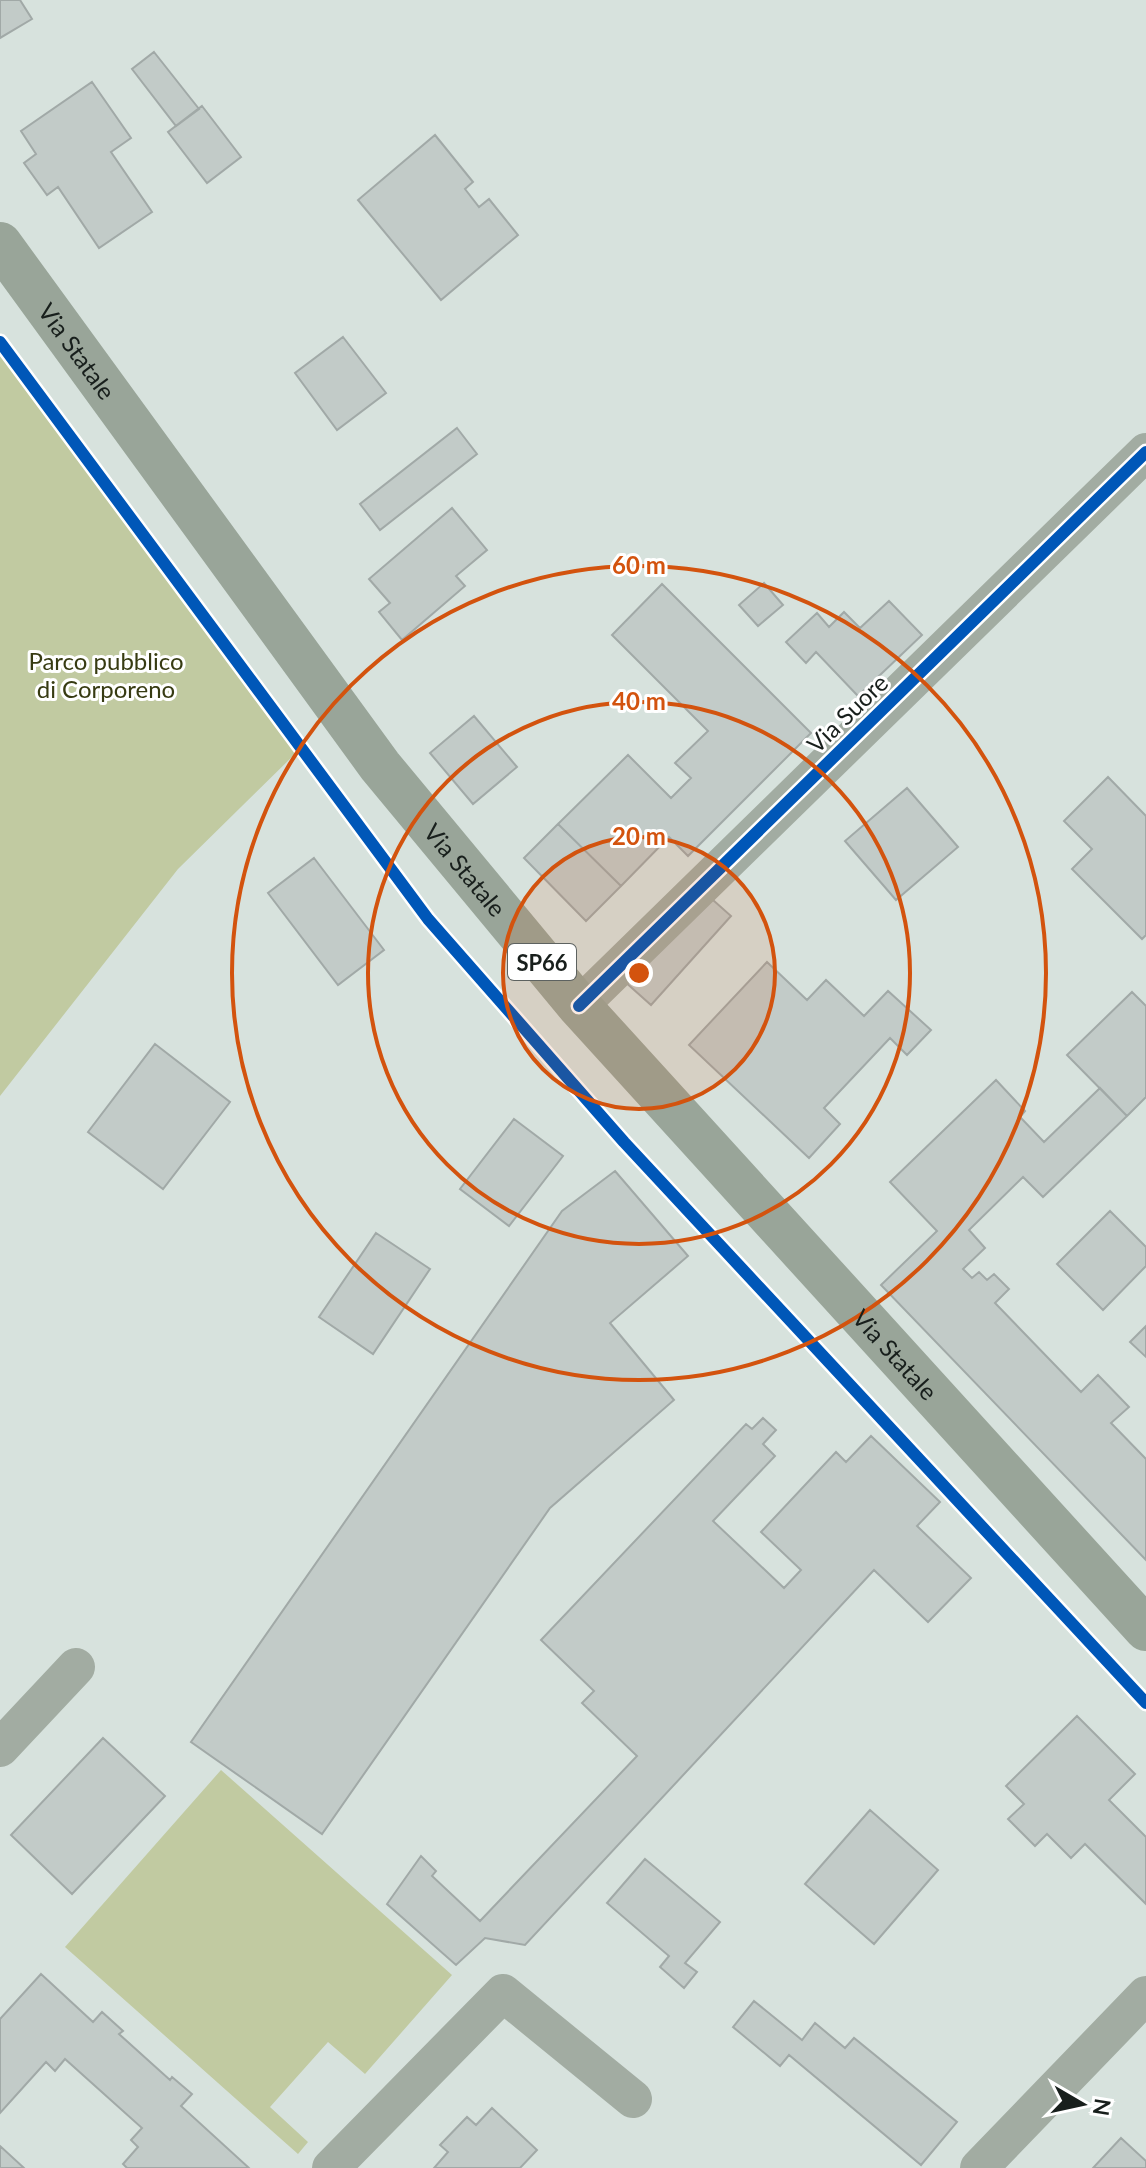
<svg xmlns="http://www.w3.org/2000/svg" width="1146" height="2168" font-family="Lato,sans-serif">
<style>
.green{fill:#c1caa1}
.building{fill:#c2cbc8;stroke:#a1a9a7;stroke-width:2}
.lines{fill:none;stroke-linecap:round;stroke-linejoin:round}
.street{stroke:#a2aca2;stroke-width:38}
.primary{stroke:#99a599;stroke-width:44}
.cycleway-casing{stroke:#fff;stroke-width:17}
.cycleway{stroke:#0057b8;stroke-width:12}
.ring{fill:none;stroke:#d3530e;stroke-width:4}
.labels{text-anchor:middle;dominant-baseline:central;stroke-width:6;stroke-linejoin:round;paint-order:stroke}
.shield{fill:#fff;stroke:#5d6260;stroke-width:2}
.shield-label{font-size:22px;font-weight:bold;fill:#181f1c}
.street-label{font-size:24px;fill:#181f1c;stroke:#fff}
.park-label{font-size:24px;fill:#373b12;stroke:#fff}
.centre{fill:#d3530e;stroke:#fff;stroke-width:4}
.ring-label{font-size:24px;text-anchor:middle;font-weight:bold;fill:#d3530e;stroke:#fff;stroke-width:6;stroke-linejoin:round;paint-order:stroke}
</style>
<rect width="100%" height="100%" fill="#d7e2dd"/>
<path class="green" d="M 0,355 L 297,752 L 178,869 L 0,1096 Z
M 221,1770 L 452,1975 L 365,2074 L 328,2042 L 270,2107 L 308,2142 L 298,2154 L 65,1947 Z"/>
<path class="building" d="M 0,0 L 20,0 L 32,19 L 0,38 Z
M 154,52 L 199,109 L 176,126 L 132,69 Z
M 92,82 L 131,138 L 111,152 L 152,212 L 99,248 L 58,187 L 47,195 L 24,163 L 36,154 L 21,131 Z
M 202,106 L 241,157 L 207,183 L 168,132 Z
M 435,135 L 473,182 L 465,189 L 479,207 L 489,199 L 518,235 L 441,300 L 358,200 Z
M 343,337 L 386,393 L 337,430 L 295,373 Z
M 457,428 L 477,454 L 380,530 L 360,504 Z
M 452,508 L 487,550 L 456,576 L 465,586 L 402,640 L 379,612 L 390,603 L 369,579 Z
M 764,583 L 783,605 L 758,626 L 739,605 Z
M 662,584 L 811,733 L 688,856 L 669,837 L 621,886 L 558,824 L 628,755 L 671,798 L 691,778 L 675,763 L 708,731 L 612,635 Z
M 889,601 L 922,635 L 858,696 L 816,652 L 806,663 L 786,642 L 817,613 L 829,627 L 844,612 L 860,628 Z
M 474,716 L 517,767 L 473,804 L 430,753 Z
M 1108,777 L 1146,816 L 1146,935 L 1142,939 L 1072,869 L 1092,849 L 1064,821 Z
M 907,788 L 958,847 L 896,900 L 845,841 Z
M 558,824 L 621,886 L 586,921 L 524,858 Z
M 314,858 L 384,950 L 338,985 L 268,893 Z
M 704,892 L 731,916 L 651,1005 L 624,981 Z
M 767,962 L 807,1000 L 826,980 L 864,1016 L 888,991 L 931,1030 L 907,1055 L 890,1038 L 824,1108 L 840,1124 L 809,1158 L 689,1045 Z
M 1132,992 L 1146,1006 L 1146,1097 L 1127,1116 L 1067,1055 Z
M 155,1044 L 230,1102 L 163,1189 L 88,1132 Z
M 996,1080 L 1025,1111 L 1020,1117 L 1044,1142 L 1100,1088 L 1127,1116 L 1043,1197 L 1023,1177 L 969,1230 L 985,1248 L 963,1269 L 972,1278 L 979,1272 L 987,1280 L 994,1274 L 1009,1289 L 995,1303 L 1081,1392 L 1098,1375 L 1129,1407 L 1111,1423 L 1146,1459 L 1146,1560 L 881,1285 L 937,1231 L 890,1182 Z
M 514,1119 L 563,1156 L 509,1226 L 460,1189 Z
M 615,1171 L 688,1256 L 610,1323 L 674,1400 L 550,1508 L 322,1834 L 191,1742 L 562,1211 Z
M 1110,1211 L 1146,1247 L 1146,1266 L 1103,1310 L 1057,1264 Z
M 376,1233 L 430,1269 L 373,1354 L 319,1317 Z
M 1146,1326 L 1146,1357 L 1130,1342 Z
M 763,1418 L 776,1430 L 763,1444 L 775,1456 L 713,1521 L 784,1588 L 801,1570 L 761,1532 L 836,1452 L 846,1462 L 871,1436 L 940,1502 L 917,1526 L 971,1578 L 928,1622 L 874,1570 L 525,1945 L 485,1938 L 456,1965 L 387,1904 L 421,1856 L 436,1871 L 432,1876 L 480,1921 L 637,1756 L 582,1703 L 594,1691 L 541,1640 L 746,1424 L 752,1429 Z
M 1077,1716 L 1135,1774 L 1109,1800 L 1146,1837 L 1146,1904 L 1085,1844 L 1071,1858 L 1047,1834 L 1035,1846 L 1008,1819 L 1024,1804 L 1006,1786 Z
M 103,1738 L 165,1796 L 72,1894 L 11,1835 Z
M 870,1810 L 938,1870 L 874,1944 L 805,1884 Z
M 645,1859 L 720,1922 L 685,1963 L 697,1972 L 684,1988 L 660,1967 L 669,1956 L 607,1903 Z
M 41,1974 L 93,2022 L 102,2012 L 123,2031 L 119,2034 L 170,2080 L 172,2077 L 192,2094 L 181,2106 L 249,2168 L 127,2168 L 123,2164 L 138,2147 L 131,2140 L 142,2128 L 65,2059 L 55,2071 L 46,2062 L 0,2113 L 0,2019 Z
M 754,2001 L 802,2040 L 815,2023 L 845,2048 L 854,2038 L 957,2122 L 921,2165 L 789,2055 L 780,2066 L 733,2027 Z
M 492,2108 L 537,2150 L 520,2168 L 434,2168 L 448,2152 L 440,2145 L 467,2117 L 476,2125 Z
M 1121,2138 L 1146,2161 L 1146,2168 L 1093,2168 Z
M 0,2146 L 24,2168 L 0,2168 Z"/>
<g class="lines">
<path class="street" d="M 579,1006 L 1146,452
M 0,1748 L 76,1667
M 331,2168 L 503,1993 L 633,2099
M 979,2168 L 1146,1995"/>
<path class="primary" id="s1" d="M 0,244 L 380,766 L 579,1006 L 1146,1629"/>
<defs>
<path id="cycleway" d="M 0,342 L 428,919 L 624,1142 L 1146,1703
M 579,1006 L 1146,452"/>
</defs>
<use href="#cycleway" class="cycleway-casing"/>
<use href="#cycleway" class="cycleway"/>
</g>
<circle cx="639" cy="973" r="136" fill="#d3530e" fill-opacity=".12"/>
<g class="ring">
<circle cx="639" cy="973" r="136"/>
<circle cx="639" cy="973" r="271"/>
<circle cx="639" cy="973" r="407"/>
</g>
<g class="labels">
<rect class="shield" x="508" y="944" width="68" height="36" rx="6"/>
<g class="shield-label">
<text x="542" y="962">SP66</text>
</g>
<g class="street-label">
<text stroke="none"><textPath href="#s1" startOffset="132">Via Statale</textPath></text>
<text transform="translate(847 713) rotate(-44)">Via Suore</text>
<text stroke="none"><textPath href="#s1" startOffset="780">Via Statale</textPath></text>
<text stroke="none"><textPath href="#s1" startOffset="1428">Via Statale</textPath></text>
</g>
<g class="park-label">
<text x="106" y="660">Parco pubblico<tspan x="106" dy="28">di Corporeno</tspan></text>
</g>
</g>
<circle cx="639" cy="973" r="12" class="centre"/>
<g class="ring-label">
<text x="639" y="574">60 m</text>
<text x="639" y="710">40 m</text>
<text x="639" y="845">20 m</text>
</g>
<g transform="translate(1082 2104) rotate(99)" stroke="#ffffff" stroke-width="6" paint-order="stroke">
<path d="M0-6L14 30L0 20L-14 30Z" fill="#181f1c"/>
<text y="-12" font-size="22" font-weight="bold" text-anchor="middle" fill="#181f1c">N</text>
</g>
</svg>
